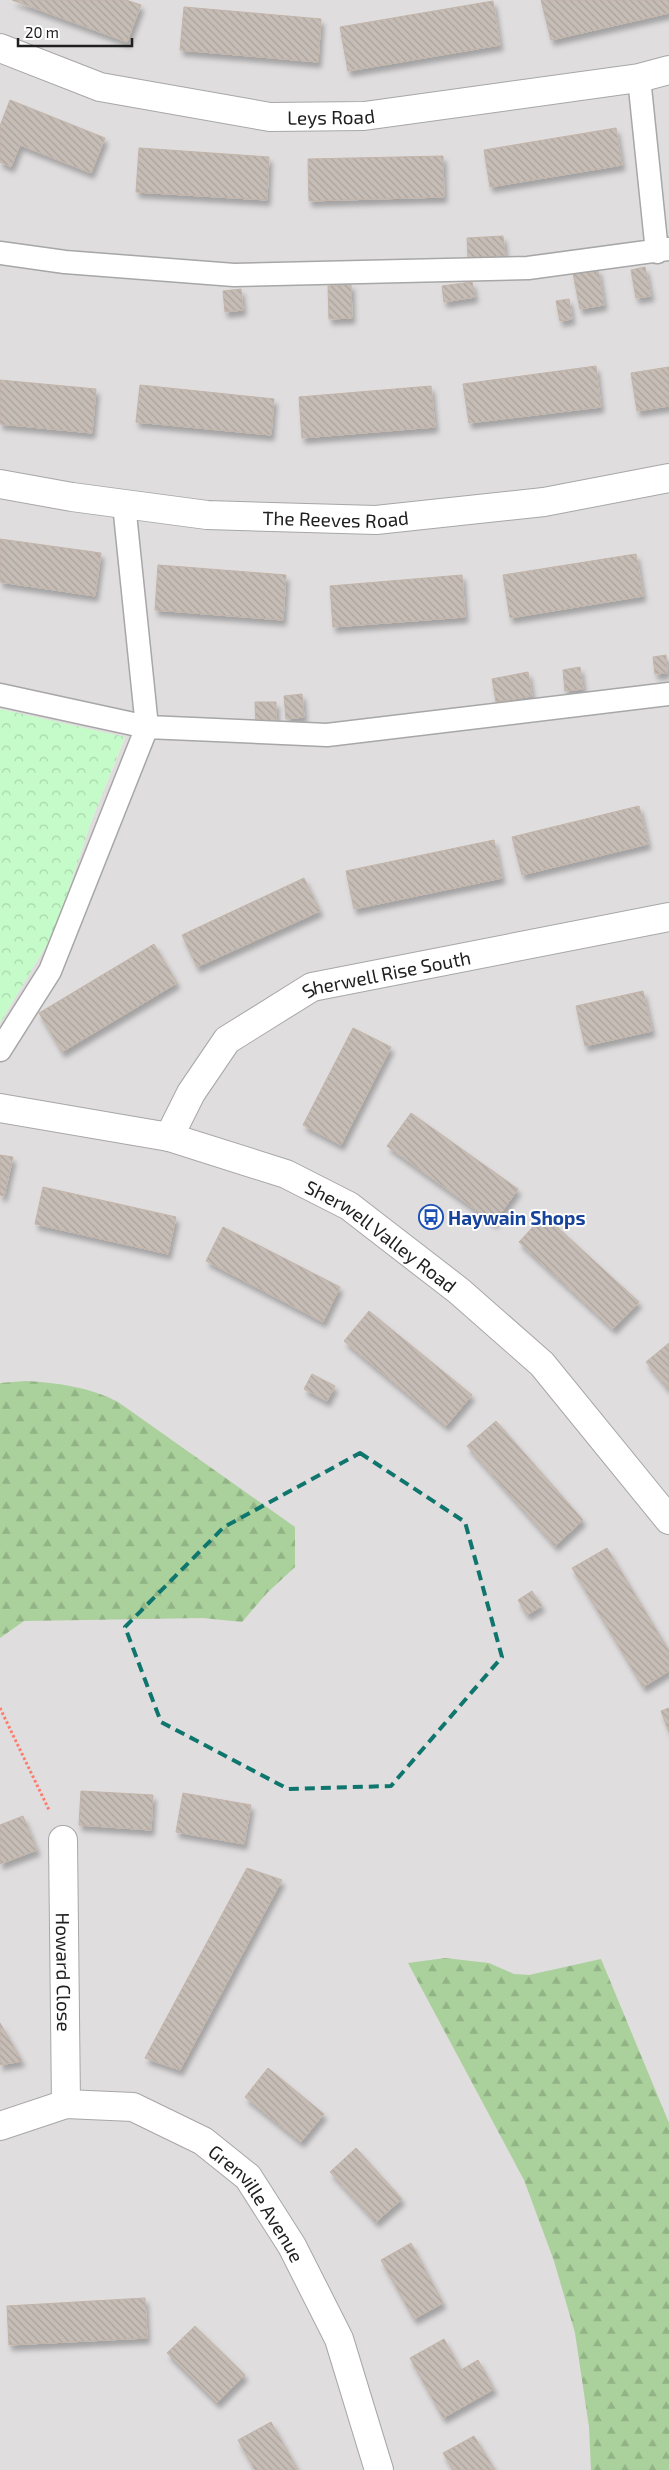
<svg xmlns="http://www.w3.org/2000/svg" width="669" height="2470" font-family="'Exo 2',sans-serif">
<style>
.residential{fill:#dfdddd}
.forest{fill:url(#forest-firs)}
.park{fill:url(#park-crowns)}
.building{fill:url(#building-back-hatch);stroke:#c3b4a9;filter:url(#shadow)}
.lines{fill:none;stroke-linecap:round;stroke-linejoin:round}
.service-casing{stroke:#a7a7a7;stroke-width:25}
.minor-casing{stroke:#a7a7a7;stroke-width:30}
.path{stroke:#fd7b6c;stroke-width:3;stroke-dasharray:2.5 2.5;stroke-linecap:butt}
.service{stroke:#fff;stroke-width:22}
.minor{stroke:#fff;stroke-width:28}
.marked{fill:none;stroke:#0f766e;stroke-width:4;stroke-dasharray:10 6;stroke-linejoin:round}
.labels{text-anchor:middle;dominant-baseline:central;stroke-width:4;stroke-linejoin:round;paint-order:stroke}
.street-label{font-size:19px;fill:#202020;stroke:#fff}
.transit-label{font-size:19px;font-weight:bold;fill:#164399;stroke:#fff;text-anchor:start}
</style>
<defs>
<pattern id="forest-firs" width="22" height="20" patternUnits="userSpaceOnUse" patternTransform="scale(1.25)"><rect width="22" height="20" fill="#aad19b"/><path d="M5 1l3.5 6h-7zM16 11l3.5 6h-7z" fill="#92b385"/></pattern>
<pattern id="park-crowns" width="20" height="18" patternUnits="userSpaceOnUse" patternTransform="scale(1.25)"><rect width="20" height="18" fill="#c4fbc9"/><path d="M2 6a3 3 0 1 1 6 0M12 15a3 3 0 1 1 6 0" fill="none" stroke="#a8d7ac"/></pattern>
<pattern id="building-back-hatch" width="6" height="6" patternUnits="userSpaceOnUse" patternTransform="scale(1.25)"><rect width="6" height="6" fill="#c6bdb6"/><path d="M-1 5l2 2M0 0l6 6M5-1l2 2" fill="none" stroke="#aaa29c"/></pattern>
<filter id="shadow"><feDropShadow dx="3" dy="5.5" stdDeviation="2.5" flood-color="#0004"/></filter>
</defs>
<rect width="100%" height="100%" fill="#f1eee7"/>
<path class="residential" d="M 0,0 L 669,0 L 669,2470 L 0,2470 L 0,1023 L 55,931 L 90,825 L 125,738 L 0,709 Z"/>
<path class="forest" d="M 26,1381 C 58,1383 90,1387 118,1402 L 295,1527 L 295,1567 L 267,1593 L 242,1622 L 203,1618 L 24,1621 L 0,1638 L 0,1383 Z
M 445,1958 L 489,1963 L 514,1974 L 529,1975 L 601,1959 L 669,2123 L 669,2470 L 591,2470 L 589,2427 L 575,2333 L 554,2261 L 524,2180 L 408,1963 Z"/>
<path class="park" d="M 0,709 L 125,737 L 90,825 L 55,931 L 0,1023 Z"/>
<path class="building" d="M 12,0 L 126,0 L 141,5 L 127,42 Z
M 541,0 L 669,0 L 669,13 L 551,40 Z
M 493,1 L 500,45 L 348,71 L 340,27 Z
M 184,7 L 321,19 L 318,62 L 180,50 Z
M 10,100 L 105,138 L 91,173 L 20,145 L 11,167 L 0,162 L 0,126 Z
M 616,128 L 622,165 L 490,187 L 484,150 Z
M 139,148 L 269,157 L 267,200 L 136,192 Z
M 443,156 L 444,197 L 309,201 L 308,159 Z
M 503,236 L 505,256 L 468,258 L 467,238 Z
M 645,267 L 651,296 L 636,298 L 631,270 Z
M 598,269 L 604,305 L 580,309 L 573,273 Z
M 472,282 L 475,297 L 444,302 L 442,286 Z
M 351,284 L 352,318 L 329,319 L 328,286 Z
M 241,289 L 243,310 L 225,312 L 223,291 Z
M 569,299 L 572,319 L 560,321 L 556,301 Z
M 596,366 L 601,407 L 469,423 L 463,384 Z
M 669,367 L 669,406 L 637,411 L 631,373 Z
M 0,380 L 96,389 L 92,433 L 0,424 Z
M 140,385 L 274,399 L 271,435 L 136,422 Z
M 431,386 L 435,427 L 302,438 L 299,397 Z
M 0,539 L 101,553 L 95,596 L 0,582 Z
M 636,554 L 643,596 L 510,618 L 503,575 Z
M 158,565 L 286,575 L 283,620 L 155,610 Z
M 462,575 L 465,617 L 333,627 L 330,586 Z
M 666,655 L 667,673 L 655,674 L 653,657 Z
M 580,667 L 583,689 L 565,691 L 563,670 Z
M 528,672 L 532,696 L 496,702 L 492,679 Z
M 302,694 L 304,717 L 286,719 L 284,696 Z
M 255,702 L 276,702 L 276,726 L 256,725 Z
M 639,806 L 648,844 L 522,875 L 512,837 Z
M 494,840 L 502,878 L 354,909 L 346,871 Z
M 304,878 L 320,911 L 197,967 L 182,935 Z
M 154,944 L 177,983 L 62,1052 L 39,1013 Z
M 643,991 L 652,1031 L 585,1046 L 576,1006 Z
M 353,1028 L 391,1047 L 341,1145 L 303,1125 Z
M 411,1113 L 518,1189 L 494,1223 L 387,1146 Z
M 0,1155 L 13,1157 L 4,1196 L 0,1195 Z
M 43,1187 L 176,1217 L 168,1254 L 35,1224 Z
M 544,1215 L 639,1302 L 613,1329 L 519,1242 Z
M 223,1227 L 340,1287 L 323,1322 L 206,1261 Z
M 369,1311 L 472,1395 L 446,1426 L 344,1341 Z
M 669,1343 L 669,1390 L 646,1362 Z
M 312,1374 L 335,1386 L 327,1401 L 304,1389 Z
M 496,1421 L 583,1520 L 555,1546 L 467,1446 Z
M 607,1548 L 669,1651 L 669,1671 L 643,1687 L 572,1568 Z
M 532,1591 L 542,1606 L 527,1615 L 518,1600 Z
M 669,1708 L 669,1732 L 661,1711 Z
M 81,1791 L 153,1795 L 151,1830 L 79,1825 Z
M 183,1793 L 251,1805 L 244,1844 L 176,1832 Z
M 23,1816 L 37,1850 L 0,1864 L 0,1825 Z
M 247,1868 L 282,1880 L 180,2070 L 145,2058 Z
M 0,2023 L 22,2061 L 0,2065 Z
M 268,2068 L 324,2114 L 301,2142 L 245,2097 Z
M 356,2148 L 402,2199 L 376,2222 L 330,2172 Z
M 411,2243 L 443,2303 L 414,2319 L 381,2260 Z
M 145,2298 L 147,2338 L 9,2345 L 7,2306 Z
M 195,2326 L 245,2375 L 217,2403 L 167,2353 Z
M 444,2339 L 461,2370 L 478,2360 L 494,2389 L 443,2418 L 410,2358 Z
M 271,2422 L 298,2470 L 255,2470 L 238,2440 Z
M 474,2436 L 495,2470 L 453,2470 L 443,2453 Z"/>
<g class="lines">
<defs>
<path id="service" d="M 639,78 L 657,252
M 0,253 L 65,262 L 234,275 L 528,268 L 669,249
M 0,695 L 147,727 L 327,735 L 669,694
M 0,1050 L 50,971 L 147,727 L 124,504"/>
<g id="minor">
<path id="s1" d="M 0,48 L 100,87 L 270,117 L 364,116 L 639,78 L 669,70"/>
<path id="s2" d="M 0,484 L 72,497 L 207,515 L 376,520 L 544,502 L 669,478"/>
<path id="s3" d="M 0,1108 L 169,1137 L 286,1174 L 349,1206 L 459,1291 L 542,1364 L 669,1520"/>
<path id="s4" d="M 169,1137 L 191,1093 L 227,1040 L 312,987 L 669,917"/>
<path id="s5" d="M 63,1840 L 66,2104"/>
<path id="s6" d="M 0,2126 L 66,2104 L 133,2107 L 203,2141 L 248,2177 L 292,2246 L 339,2339 L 379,2470"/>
</g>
</defs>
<use href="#service" class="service-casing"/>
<use href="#minor" class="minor-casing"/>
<path class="path" d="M 0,1708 L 49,1810"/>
<use href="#service" class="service"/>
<use href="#minor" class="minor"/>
</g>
<path class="marked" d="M 360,1453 L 465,1522 L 502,1657 L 391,1786 L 288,1789 L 161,1722 L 125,1627 L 224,1527 Z"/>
<defs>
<symbol id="bus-ring" viewBox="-11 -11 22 22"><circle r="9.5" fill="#fff" stroke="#1a4fb4" stroke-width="1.5"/><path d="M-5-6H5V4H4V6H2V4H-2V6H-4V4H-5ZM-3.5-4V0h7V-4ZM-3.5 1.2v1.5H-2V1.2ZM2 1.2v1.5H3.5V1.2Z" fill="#1a4fb4"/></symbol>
</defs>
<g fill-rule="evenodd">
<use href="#bus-ring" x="417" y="1203" width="28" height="28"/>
</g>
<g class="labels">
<g class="street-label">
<text stroke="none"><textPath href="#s1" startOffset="341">Leys Road</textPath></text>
<text stroke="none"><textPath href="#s2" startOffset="338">The Reeves Road</textPath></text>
<text stroke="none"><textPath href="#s4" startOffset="289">Sherwell Rise South</textPath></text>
<text stroke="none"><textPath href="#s3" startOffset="408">Sherwell Valley Road</textPath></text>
<text stroke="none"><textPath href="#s5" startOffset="132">Howard Close</textPath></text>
<text stroke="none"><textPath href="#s6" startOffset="298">Grenville Avenue</textPath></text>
</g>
<g class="transit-label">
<text x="448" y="1217">Haywain Shops</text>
</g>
</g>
<path d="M18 38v8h114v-8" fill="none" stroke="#202020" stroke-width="2.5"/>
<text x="25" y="38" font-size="15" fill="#202020" stroke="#ffffff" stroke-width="4" paint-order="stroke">20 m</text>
</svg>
